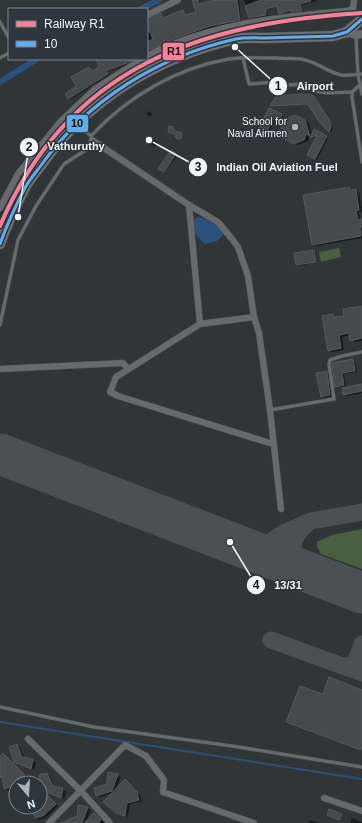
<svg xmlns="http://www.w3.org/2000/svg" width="362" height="823" font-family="Helvetica,sans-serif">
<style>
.green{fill:#495f40}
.water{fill:#2b507d}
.shadow{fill:#0007}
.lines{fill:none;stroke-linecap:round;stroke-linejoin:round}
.stream{stroke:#2b507d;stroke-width:2}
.canal{stroke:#2b507d;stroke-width:6}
.taxiway{stroke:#4c5054;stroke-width:17}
.runway{stroke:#4c5054;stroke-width:41}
.building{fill:#48494c;stroke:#57585b}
.service-casing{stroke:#4d5054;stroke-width:4}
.minor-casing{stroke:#4d5054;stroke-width:7}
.tertiary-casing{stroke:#4d5054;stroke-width:9}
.primary-casing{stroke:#4d5054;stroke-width:11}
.service{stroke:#666a6c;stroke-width:3}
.minor{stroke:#666a6c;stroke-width:6}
.tertiary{stroke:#666a6c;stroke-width:8}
.primary{stroke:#716f72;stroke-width:10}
.bus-1-casing{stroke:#2d363c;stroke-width:6}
.bus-1{stroke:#60acee;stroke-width:3}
.rail-1-casing{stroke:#2d363c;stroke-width:7}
.rail-1{stroke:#ff8098;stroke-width:4}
.poi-dot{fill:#adb2b6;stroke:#2d363c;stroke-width:1.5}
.labels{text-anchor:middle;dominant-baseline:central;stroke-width:3;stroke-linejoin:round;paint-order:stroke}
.poi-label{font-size:10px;fill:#f0f5fa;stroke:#2d363c;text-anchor:end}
.leader{fill:none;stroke:#f0f5fa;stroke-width:1.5}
.callout-dot{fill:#f0f5fa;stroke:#2d363c;stroke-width:1.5}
.mark-label{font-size:12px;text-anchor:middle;font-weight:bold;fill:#111}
.callout-label{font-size:11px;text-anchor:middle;font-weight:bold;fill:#f0f5fa;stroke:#2d363c;stroke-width:3;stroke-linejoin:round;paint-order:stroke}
.line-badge{stroke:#2d363c;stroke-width:1.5}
.pale-badge-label{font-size:11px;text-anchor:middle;font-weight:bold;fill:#111}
</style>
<rect width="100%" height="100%" fill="#303538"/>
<path class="green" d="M 339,248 L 341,257 L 321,262 L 319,252 Z
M 362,529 L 362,569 L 321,554 L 317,547 L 317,542 L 332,535 Z"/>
<path class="water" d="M 198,217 C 210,220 217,225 224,234 L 217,241 L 205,244 C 197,237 192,232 191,221 Z"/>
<path class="shadow" d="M 194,0 L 199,0 L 201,5 L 210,2 L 209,0 L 239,0 L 241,21 L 213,27 L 171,42 L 147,53 L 147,20 L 161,14 L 165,19 L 183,11 L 187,15 L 197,12 Z
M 244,0 L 317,0 L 317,1 L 301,5 L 303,11 L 294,12 L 292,11 L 282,14 L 280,13 L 278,6 L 267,10 L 268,16 L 251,19 L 249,18 Z
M 97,59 L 135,59 L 130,61 L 131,63 L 129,64 L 107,72 L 109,75 L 71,99 L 69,98 L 89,68 L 93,72 L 100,67 Z
M 310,95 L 316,98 L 332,125 L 333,128 L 331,132 L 320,122 L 310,106 L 306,104 L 271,106 Z
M 269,109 L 283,116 L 281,120 L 277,118 L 268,135 L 259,130 Z
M 149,111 L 152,114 L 150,117 L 146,114 Z
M 305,121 L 309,123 L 312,136 L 315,131 L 328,138 L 317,160 L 308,155 L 317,137 L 313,138 L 310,135 L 308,141 L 298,145 L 289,141 Z
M 150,138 L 158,143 L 155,147 L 147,142 Z
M 171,152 L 177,156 L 165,172 L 160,168 Z
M 349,188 L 359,192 L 362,212 L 359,212 L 360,220 L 362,220 L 362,238 L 316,246 L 312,244 Z
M 313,251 L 316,252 L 317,262 L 299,266 L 297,264 Z
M 362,307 L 362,341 L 355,342 L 351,340 L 350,335 L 342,337 L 344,350 L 332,352 L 329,350 L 333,315 L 336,317 L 345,317 Z
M 353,360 L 355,362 L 357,372 L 344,374 L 346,386 L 339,387 L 336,386 L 333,364 Z
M 327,372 L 329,373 L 332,396 L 324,398 L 322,397 Z
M 362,385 L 362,393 L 347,396 L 344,394 Z
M 17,745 L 20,747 L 25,759 L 36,762 L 34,770 L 18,764 Z
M 4,754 L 28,777 L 22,783 L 16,783 L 16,789 L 9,791 L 5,789 L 3,778 L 0,777 L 0,758 Z
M 109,773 L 121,777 L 116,789 L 128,783 L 140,795 L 142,801 L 130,804 L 128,817 L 116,813 L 112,793 L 100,797 L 97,795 L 107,784 Z
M 47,774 L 50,776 L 55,788 L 66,791 L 65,799 L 49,793 Z
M 40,788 L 58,806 L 46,818 L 39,820 L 36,818 L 33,807 L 40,807 Z
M 88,808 L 91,810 L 86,823 L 95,814 L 105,823 L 65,823 L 77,817 Z
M 352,818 L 362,822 L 362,823 L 351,823 L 350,822 Z
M 310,820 L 316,822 L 317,823 L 309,823 Z"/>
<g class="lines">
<path class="stream" d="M 0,722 L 362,779"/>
<path class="canal" d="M 141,9 L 159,0
M 0,82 L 37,59"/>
<path class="taxiway" d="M 307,524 C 297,532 288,546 297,559 C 302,566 311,571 317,575
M 230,542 L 250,546 L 260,547 L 267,544 L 285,532 L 311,521 L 362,512
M 271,640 L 362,673
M 343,666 C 357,667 358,655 362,644"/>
<path class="runway" d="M 0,454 L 362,593"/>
</g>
<path class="building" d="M 192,0 L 198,0 L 199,4 L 213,0 L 237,0 L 240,20 L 210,26 L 193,32 L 169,41 L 147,51 L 147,42 L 153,39 L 149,30 L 147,30 L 147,19 L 161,13 L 163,18 L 183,10 L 185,15 L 196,12 Z
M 261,0 L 310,0 L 311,1 L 300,4 L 302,11 L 291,12 L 291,10 L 279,14 L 277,6 L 266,9 L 266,15 L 249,18 L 245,6 Z
M 96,59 L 134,59 L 127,63 L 106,71 L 108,74 L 68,99 L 65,94 L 76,86 L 71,77 L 89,67 L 92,71 L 99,67 Z
M 302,94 L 310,94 L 314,96 L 331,123 L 331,127 L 329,132 L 319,122 L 309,106 L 306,104 L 270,106 L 274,99 L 277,96 Z
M 269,108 L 282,114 L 279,120 L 274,118 L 265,135 L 257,131 Z
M 295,115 L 305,120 L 310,136 L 306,134 L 304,140 L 294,144 L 285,139 L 281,128 L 284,122 L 280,121 Z
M 169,126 L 172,126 L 175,131 L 182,133 L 181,139 L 177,139 L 174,134 L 168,132 Z
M 314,129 L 327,136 L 315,159 L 307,155 L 317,135 L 310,138 Z
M 171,150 L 176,154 L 164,172 L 158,169 Z
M 349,187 L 350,190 L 356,189 L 359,210 L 356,211 L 358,220 L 362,219 L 362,227 L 360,227 L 361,236 L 312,245 L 303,195 Z
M 314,250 L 316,262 L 296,265 L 294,253 Z
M 362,306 L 362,338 L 350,341 L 349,333 L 339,335 L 341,348 L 328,351 L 322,316 L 333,314 L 334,317 L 344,316 L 343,309 Z
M 353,359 L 355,371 L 342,373 L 344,385 L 335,387 L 332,363 Z
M 327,371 L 330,395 L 321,397 L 316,373 Z
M 362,384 L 362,391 L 343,395 L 342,388 Z
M 329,677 L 362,690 L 362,747 L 361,750 L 286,722 L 300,686 L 323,694 Z
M 17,744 L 22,757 L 33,759 L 31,769 L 14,762 L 9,747 Z
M 3,753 L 25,775 L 12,787 L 4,789 L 2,777 L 0,777 L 0,757 Z
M 108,772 L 118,774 L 112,791 L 96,796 L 94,788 L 107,784 Z
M 47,773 L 53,786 L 63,788 L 61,798 L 44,791 L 39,775 Z
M 125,779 L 137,792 L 139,800 L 127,803 L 125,816 L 116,813 L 103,802 Z
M 40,788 L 56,804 L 43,816 L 35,818 L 32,807 L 40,807 Z
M 78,805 L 88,807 L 82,823 L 61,823 L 77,816 Z
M 329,809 L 342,814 L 339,820 L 327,815 Z
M 94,813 L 101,820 L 98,823 L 84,823 Z"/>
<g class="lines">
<defs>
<path id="service" d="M 0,22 L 9,38
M 356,37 L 358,74 L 362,94
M 0,58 L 9,53
M 243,58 L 249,84 L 276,82 L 286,85 L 304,84 L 315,91 L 328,93 L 352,92
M 360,85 L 352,92 L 352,97 L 362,162
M 78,125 L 91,136
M 0,325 L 18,240 L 36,206 L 64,164 L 92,146 L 91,136 C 127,97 176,68 229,59 C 244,57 261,58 277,58 C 285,59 294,58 301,59 C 316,61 327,72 341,75 C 347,76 355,74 362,74
M 270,410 L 334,399 L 329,364 L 330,360 L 342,356 L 362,352
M 0,707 L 94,727 L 232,746 L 362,767"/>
<path id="minor" d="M 147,15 L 178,0
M 147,56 C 209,24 278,17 346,11 L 353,9 L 354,0
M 92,140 L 189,205 L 218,222 L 232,239 L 238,247 L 248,276 L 254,317 L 259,333 L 270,410 L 281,509
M 189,205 L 200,324
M 0,208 L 18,174 L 61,121 L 95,89 L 142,59
M 254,317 L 200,324 L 116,377 L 110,392 L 118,396 L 273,444
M 0,369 L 123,363 L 128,369
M 28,739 L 81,791 L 110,823
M 324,798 L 362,811
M 49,823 L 125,745 L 146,756 L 164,780 L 163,792 L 254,823"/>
<path id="tertiary" d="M 347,32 L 356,35 L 362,34"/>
<path id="primary" d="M 0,244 C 7,224 16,205 26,186 C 30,179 37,171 42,164 C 88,100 159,56 236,39 C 246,37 257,38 267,38 C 289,37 311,37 333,36 L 347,32 L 362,19"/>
</defs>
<use href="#service" class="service-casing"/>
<use href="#minor" class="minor-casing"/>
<use href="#tertiary" class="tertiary-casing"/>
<use href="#primary" class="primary-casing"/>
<use href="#service" class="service"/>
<use href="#minor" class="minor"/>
<use href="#tertiary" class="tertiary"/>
<use href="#primary" class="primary"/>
<defs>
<path id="bus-1" d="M 0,244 C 7,224 16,205 26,186 C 30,179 37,171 42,164 C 88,100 159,56 236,39 C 246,37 257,38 267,38 C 289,37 311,37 333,36 L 347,32 L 362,19"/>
</defs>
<use href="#bus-1" class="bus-1-casing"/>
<use href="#bus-1" class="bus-1"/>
<defs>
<path id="rail-1" d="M 0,226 C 68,66 201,23 362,13"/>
</defs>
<use href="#rail-1" class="rail-1-casing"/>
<use href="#rail-1" class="rail-1"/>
</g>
<circle class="poi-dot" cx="295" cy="127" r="4"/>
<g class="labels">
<g class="poi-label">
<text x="287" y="121">School for<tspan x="287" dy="12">Naval Airmen</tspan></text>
</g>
</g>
<path class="leader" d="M235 47L278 86M18 217L29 147M149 140L198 167M230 542L256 585"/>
<g class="callout-dot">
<circle cx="235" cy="47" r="4"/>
<circle cx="18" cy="217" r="4"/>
<circle cx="149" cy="140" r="4"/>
<circle cx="230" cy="542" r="4"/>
<circle cx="278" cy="86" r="10"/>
<circle cx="29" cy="147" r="10"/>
<circle cx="198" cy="167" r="10"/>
<circle cx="256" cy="585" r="10"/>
</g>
<g class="mark-label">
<text x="278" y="90">1</text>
<text x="29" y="151">2</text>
<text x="198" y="171">3</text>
<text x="256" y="589">4</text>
</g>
<g class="callout-label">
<text x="315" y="90">Airport</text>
<text x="76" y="150">Vathuruthy</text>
<text x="277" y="171">Indian Oil Aviation Fuel</text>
<text x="288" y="589">13/31</text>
</g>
<g class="line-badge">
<rect x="162" y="42" width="23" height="19" rx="4" fill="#ff8098"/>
<rect x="66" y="114" width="23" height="19" rx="4" fill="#60acee"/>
</g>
<g class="pale-badge-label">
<text x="174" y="55">R1</text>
<text x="77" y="127">10</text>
</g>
<rect x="8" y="8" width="140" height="52" fill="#2d363c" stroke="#7b8288"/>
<rect x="16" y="21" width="20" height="6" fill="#ff8098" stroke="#7b8288"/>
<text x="44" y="28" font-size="12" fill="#f0f5fa">Railway R1</text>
<rect x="16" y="41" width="20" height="6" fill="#60acee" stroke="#7b8288"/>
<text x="44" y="48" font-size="12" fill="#f0f5fa">10</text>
<g transform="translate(28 795) rotate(162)"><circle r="19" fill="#2d363c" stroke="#7b8288"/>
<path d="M0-3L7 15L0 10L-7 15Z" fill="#adb2b6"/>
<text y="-6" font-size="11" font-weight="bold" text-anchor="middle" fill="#f0f5fa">N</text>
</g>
</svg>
